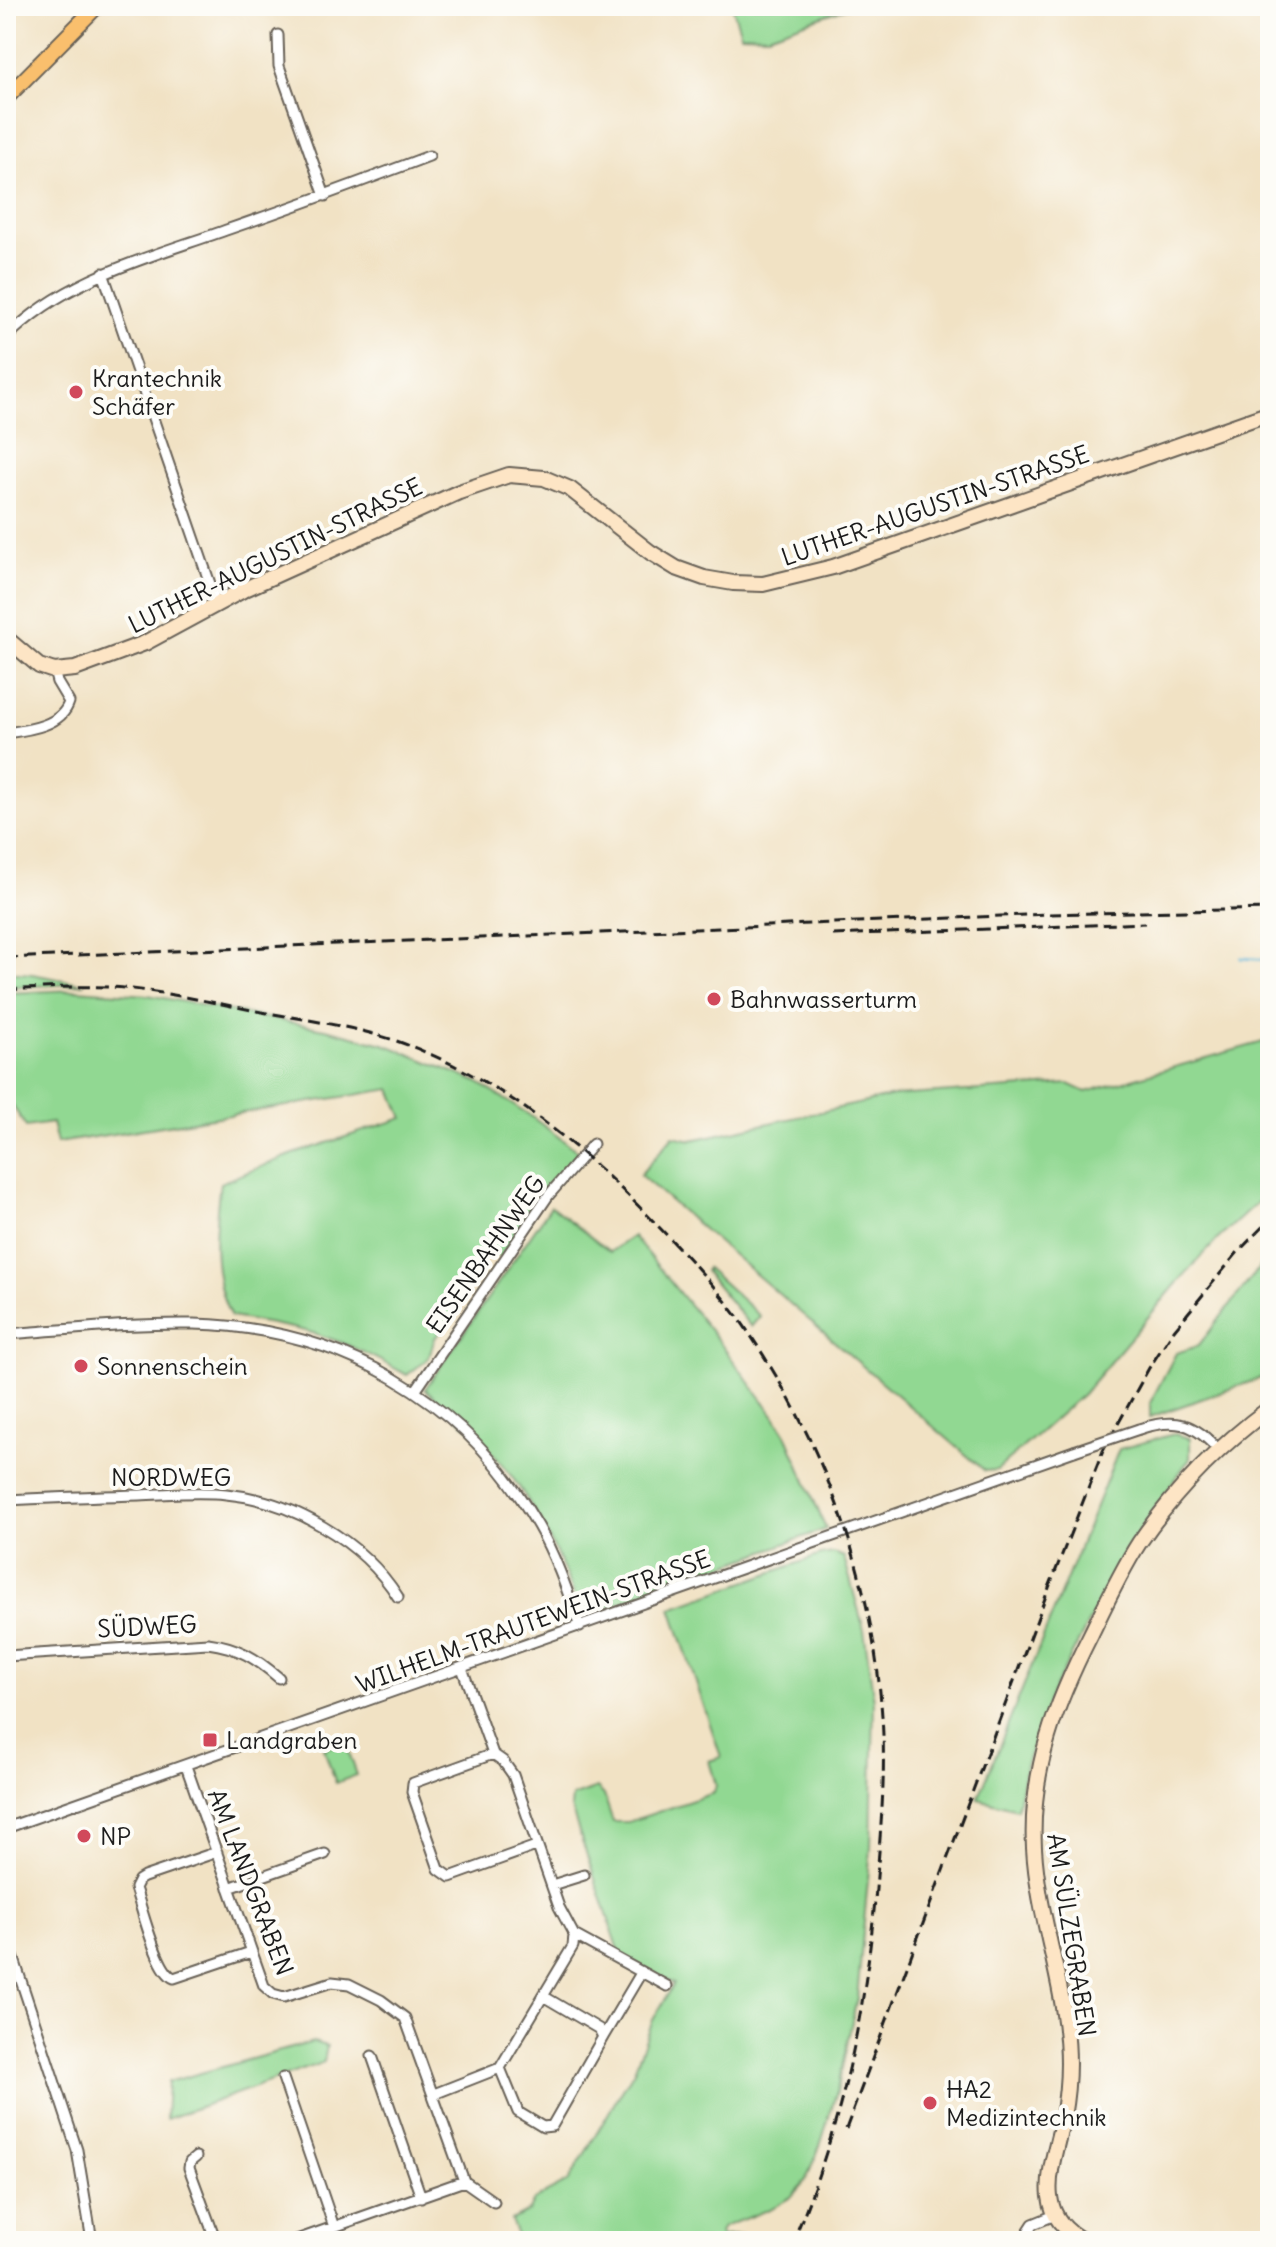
<svg xmlns="http://www.w3.org/2000/svg" width="1276" height="2247" font-family="Delius,sans-serif">
<style>
.green{fill:#91d892;stroke:#567a57;stroke-width:2}
.lines{fill:none;stroke-linecap:round;stroke-linejoin:round}
.stream{stroke:#55b2d3;stroke-width:3}
.street-casing{stroke:#676157;stroke-width:13}
.secondary-casing{stroke:#676157;stroke-width:18}
.primary-casing{stroke:#676157;stroke-width:18}
.street{stroke:#fff;stroke-width:9}
.secondary{stroke:#fde5c5;stroke-width:14}
.primary{stroke:#f9bf6d;stroke-width:14}
.rail{stroke:#1c1c1c;stroke-width:3;stroke-dasharray:12 6;stroke-linecap:butt}
.street-bridge-casing{stroke:#676157;stroke-width:13;stroke-linecap:butt}
.street-bridge{stroke:#fff;stroke-width:9}
.poi-dot{fill:#d1495b;stroke:#fdfcf7;stroke-width:3}
.labels{text-anchor:middle;dominant-baseline:central;stroke-width:8;stroke-linejoin:round;paint-order:stroke}
.poi-label{font-size:24px;fill:#1c1c1c;stroke:#fdfcf7;text-anchor:start}
.street-label{font-size:24px;fill:#1c1c1c;stroke:#fdfcf7}
</style>
<rect width="100%" height="100%" fill="#fdfcf7"/>
<filter id="ink" filterUnits="userSpaceOnUse"><feTurbulence type="fractalNoise" baseFrequency=".0125" numOctaves="2"/><feDisplacementMap in="SourceGraphic" scale="16" xChannelSelector="R" yChannelSelector="G"/><feConvolveMatrix kernelMatrix="1 2 1 2 8 2 1 2 1" color-interpolation-filters="sRGB"/></filter>
<filter id="wash" filterUnits="userSpaceOnUse"><feTurbulence type="fractalNoise" baseFrequency=".006" numOctaves="4" result="noise"/><feDisplacementMap in="SourceGraphic" scale="32" xChannelSelector="R" yChannelSelector="G"/><feGaussianBlur stdDeviation="1.8" result="paint"/><feColorMatrix in="noise" values="0 0 0 0 0 0 0 0 0 0 0 0 0 0 0 0 0 1.4 0 .05"/><feComposite in="paint" operator="in"/></filter>
<g filter="url(#wash)">
<rect width="100%" height="100%" fill="#f1e2c4"/>
<path class="green" d="M 732,6 L 852,6 L 768,35 L 741,34 Z
M 6,972 L 32,974 L 85,984 L 6,987 Z
M 76,990 L 148,995 L 330,1030 L 387,1045 L 477,1082 L 525,1112 L 580,1153 L 544,1192 L 500,1257 L 482,1250 L 481,1260 L 459,1295 L 449,1322 L 435,1338 L 428,1359 L 407,1375 C 378,1359 348,1343 316,1334 C 288,1326 260,1322 231,1317 C 210,1275 214,1228 220,1183 L 291,1155 L 403,1118 L 391,1089 L 57,1143 L 52,1123 L 26,1127 L 6,1095 L 6,993 Z
M 1270,1040 L 1270,1191 L 1218,1239 L 1178,1282 L 1083,1394 L 997,1470 L 985,1471 L 640,1175 L 673,1136 L 692,1140 L 894,1096 L 1069,1084 L 1086,1092 Z
M 551,1206 L 610,1252 L 633,1236 L 717,1339 L 774,1415 L 786,1434 L 826,1529 L 586,1615 L 580,1609 C 540,1509 510,1458 425,1389 Z
M 1270,1254 L 1270,1375 L 1150,1417 L 1150,1403 L 1176,1353 L 1198,1346 Z
M 707,1268 L 760,1316 L 751,1327 L 705,1271 Z
M 1174,1434 L 1190,1438 L 1190,1458 L 1127,1548 L 1050,1697 L 1026,1765 L 1017,1809 L 978,1799 L 1119,1449 Z
M 833,1553 L 844,1557 L 864,1630 L 874,1701 L 871,1847 L 857,1998 L 837,2091 L 820,2146 L 806,2180 L 791,2197 L 770,2209 L 723,2227 L 720,2233 L 721,2236 L 756,2235 L 763,2241 L 519,2241 L 511,2220 L 529,2211 L 534,2200 L 568,2182 L 634,2070 L 653,2020 L 674,1984 L 622,1959 L 571,1808 L 572,1797 L 597,1788 L 604,1795 L 613,1822 L 628,1822 L 714,1793 L 716,1785 L 709,1761 L 721,1757 L 671,1608 L 821,1555 Z
M 345,1741 L 357,1775 L 336,1783 L 324,1749 Z
M 313,2042 L 327,2046 L 324,2062 L 166,2119 L 168,2082 Z"/>
<g class="lines">
<path class="stream" d="M 1241,958 L 1270,960"/>
</g>
</g>
<g filter="url(#ink)">
<g class="lines">
<defs>
<path id="street" d="M 278,35 L 279,66 L 325,196
M 103,273 L 217,604
M 6,338 C 66,277 151,257 229,229 C 296,206 363,181 429,156
M 6,733 C 28,730 62,726 69,702 L 57,682 L 54,671
M 6,1334 C 68,1330 131,1323 194,1324 C 341,1328 465,1398 538,1526 C 556,1557 568,1593 580,1627
M 416,1390 L 548,1196 L 593,1144
M 1139,1429 C 1176,1417 1195,1423 1219,1451
M 6,1500 C 51,1498 95,1496 140,1495 C 168,1494 197,1491 226,1494 C 291,1500 363,1541 398,1597
M 6,1656 L 208,1643 C 238,1647 256,1658 279,1678
M 462,1668 L 493,1754 L 503,1761 L 513,1775 L 559,1907 L 574,1935 L 667,1986
M 493,1754 L 413,1783 L 412,1792 L 439,1869 L 450,1877 L 536,1846
M 186,1766 L 264,1986 L 273,1994 L 284,1997 L 332,1982 L 349,1984 L 381,2000 L 405,2018 L 464,2181 L 494,2202
M 6,1828 L 1074,1451
M 217,1852 L 144,1877 L 139,1880 L 135,1888 C 142,1908 157,1972 174,1978 L 251,1952
M 552,1885 L 584,1875
M 229,1888 L 325,1854
M 6,1935 L 77,2150 L 92,2241
M 603,2037 L 641,1973
M 372,2056 L 421,2197
M 500,2068 L 518,2112 L 543,2127 L 552,2126 L 603,2037 L 599,2029 L 543,1996
M 283,2078 L 334,2227
M 434,2094 L 500,2068 L 573,1946 L 574,1935
M 196,2157 L 190,2162 L 189,2168 L 216,2241
M 294,2241 L 464,2181
M 1022,2241 L 1033,2224 L 1055,2215"/>
<path id="secondary" d="M 6,638 L 39,666 L 54,671 L 75,669 L 145,643 L 243,590 L 459,492 L 509,475 L 544,478 L 570,489 L 650,552 L 676,568 L 704,578 L 733,583 L 763,584 L 833,567 L 1270,413
M 1084,2241 C 1029,2213 1054,2163 1063,2117 C 1066,2100 1068,2081 1068,2063 C 1068,1990 1038,1920 1034,1848 C 1030,1769 1056,1703 1091,1634 C 1106,1603 1121,1571 1139,1543 C 1174,1492 1220,1445 1270,1408"/>
<path id="primary" d="M 6,98 L 97,6"/>
</defs>
<use href="#street" class="street-casing"/>
<use href="#secondary" class="secondary-casing"/>
<use href="#primary" class="primary-casing"/>
<use href="#street" class="street"/>
<use href="#secondary" class="secondary"/>
<use href="#primary" class="primary"/>
<path class="rail" d="M 833,935 L 1145,923
M 6,958 L 1049,914 L 1270,909
M 6,990 C 45,988 85,985 124,988 C 172,993 220,1004 267,1013 C 321,1022 375,1030 425,1052 C 517,1091 589,1154 657,1225 C 686,1255 715,1286 740,1320 C 826,1442 877,1586 883,1735 C 885,1787 880,1838 876,1889 C 865,2016 843,2123 793,2241
M 846,2129 L 1050,1585 L 1103,1451 L 1149,1368 L 1174,1330 L 1238,1252 L 1270,1219"/>
<defs>
<path id="street-bridge" d="M 1074,1451 L 1139,1429"/>
</defs>
<use href="#street-bridge" class="street-bridge-casing"/>
<use href="#street-bridge" class="street-bridge"/>
</g>
</g>
<g class="poi-dot">
<circle cx="76" cy="392" r="8"/>
<circle cx="714" cy="999" r="8"/>
<circle cx="81" cy="1366" r="8"/>
<rect x="202" y="1732" width="16" height="16" rx="4"/>
<circle cx="84" cy="1836" r="8"/>
<circle cx="930" cy="2103" r="8"/>
</g>
<g class="labels">
<g class="poi-label">
<text x="92" y="378">Krantechnik<tspan x="92" dy="28">Schäfer</tspan></text>
<text x="730" y="999">Bahnwasserturm</text>
<text x="97" y="1366">Sonnenschein</text>
<text x="226" y="1740">Landgraben</text>
<text x="100" y="1836">NP</text>
<text x="946" y="2089">HA2<tspan x="946" dy="28">Medizintechnik</tspan></text>
</g>
<g class="street-label">
<text transform="translate(935 505) rotate(-19)">LUTHER-AUGUSTIN-STRASSE</text>
<text transform="translate(275 555) rotate(-26)">LUTHER-AUGUSTIN-STRASSE</text>
<text transform="translate(485 1254) rotate(-55)">EISENBAHNWEG</text>
<text x="171" y="1477">NORDWEG</text>
<text transform="translate(533 1621) rotate(-20)">WILHELM-TRAUTEWEIN-STRASSE</text>
<text transform="translate(147 1626) rotate(-3)">SÜDWEG</text>
<text transform="translate(251 1882) rotate(69)">AM LANDGRABEN</text>
<text transform="translate(1072 1935) rotate(81)">AM SÜLZEGRABEN</text>
</g>
</g>
<rect width="1276" height="2247" fill="none" stroke="#fdfcf7" stroke-width="32"/>
</svg>
